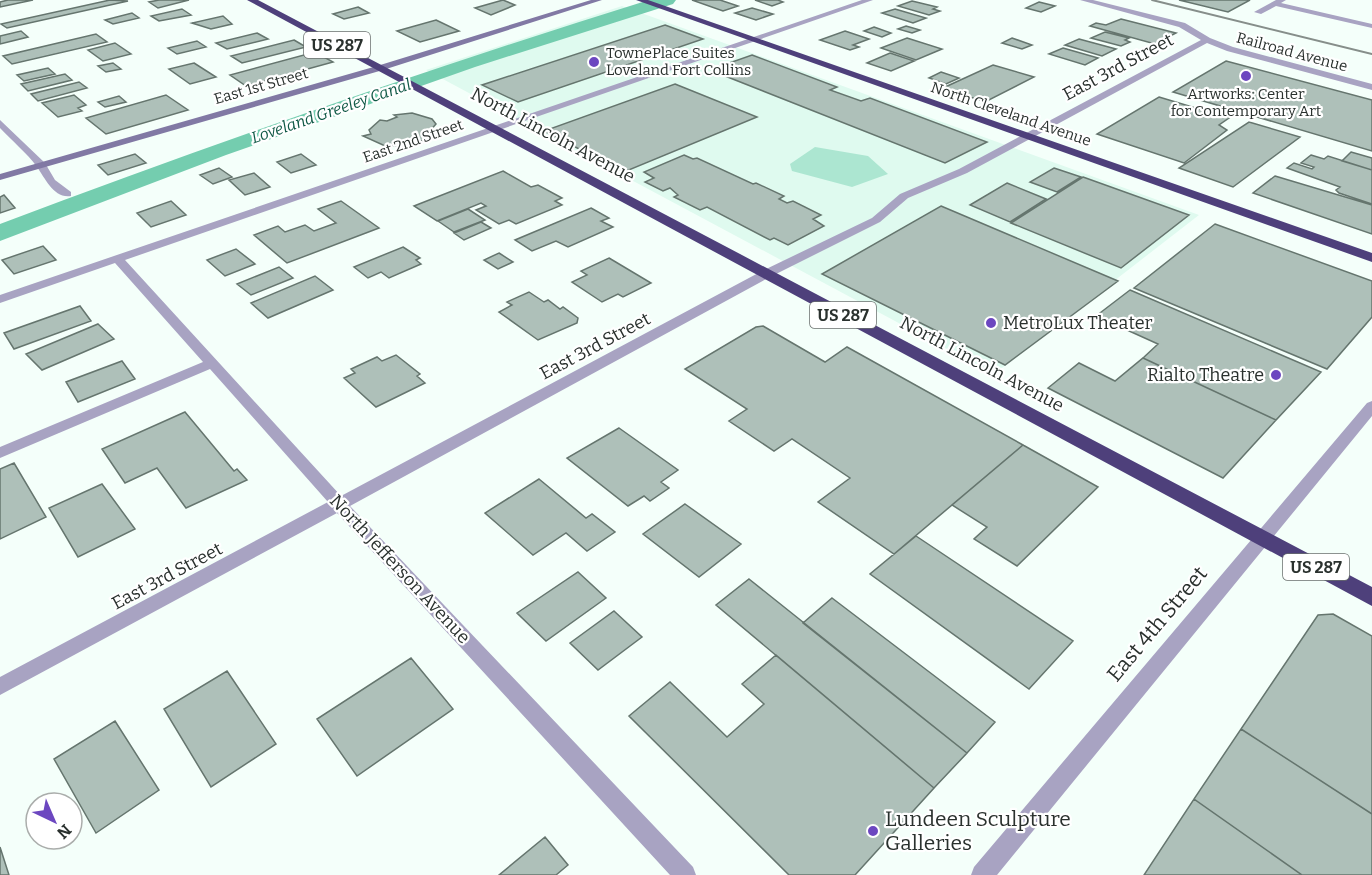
<svg xmlns="http://www.w3.org/2000/svg" width="1372" height="875" font-family="Bitter,serif">
<style>
.built{fill:#dffaef}
.green{fill:#ace6d1}
.lines{fill:none;stroke-linecap:round;stroke-linejoin:round}
.canal{fill:#74cdaf;fill-rule:evenodd}
.building{fill:#aec0b9;stroke:#65756e;stroke-width:1.5}
.street{fill:#a8a3c2;fill-rule:evenodd}
.secondary{fill:#8179a4;fill-rule:evenodd}
.highway{fill:#4e407b;fill-rule:evenodd}
.rail{stroke:#868e8a;stroke-width:2}
.poi-dot{fill:#6c47c0;stroke:#fff;stroke-width:2}
.labels{text-anchor:middle;dominant-baseline:central;stroke-width:4.5;stroke-linejoin:round;paint-order:stroke}
.far-street-label{font-size:15px;fill:#2a312e;stroke:#fff}
.far-poi-label{font-size:15px;fill:#2a312e;stroke:#fff;text-anchor:start}
.shield{fill:#fff;stroke:#6a6f6d;stroke-width:1.5}
.shield-label{font-size:16px;font-weight:bold;fill:#2a312e}
.far-water-label{font-size:16px;font-style:italic;fill:#105946;stroke:#fff}
.street-label{font-size:18px;fill:#2a312e;stroke:#fff}
.poi-label{font-size:18px;fill:#2a312e;stroke:#fff;text-anchor:start}
.near-street-label{font-size:21px;fill:#2a312e;stroke:#fff}
.near-poi-label{font-size:21px;fill:#2a312e;stroke:#fff;text-anchor:start}
</style>
<rect width="100%" height="100%" fill="#f4fffa"/>
<path class="built" d="M 622,6 L 1199,215 L 994,374 L 426,70 Z"/>
<path class="green" d="M 815,147 L 868,156 L 888,174 L 852,187 L 792,171 L 790,164 Z"/>
<g class="lines">
<path class="canal" d="M 649,0 L 676,0 L 673,4 L 475,67 L 226,155 L 0,241 L 0,224 C 215,143 430,68 649,0 Z"/>
</g>
<path class="building" d="M 8,0 L 33,0 L 0,7 L 0,2 Z
M 110,0 L 128,1 L 7,28 L 1,24 Z
M 159,0 L 189,0 L 158,8 L 149,2 Z
M 503,0 L 515,5 L 491,15 L 475,8 Z
M 692,0 L 720,0 L 738,6 L 723,11 Z
M 755,0 L 778,0 L 783,2 L 772,6 Z
M 1179,0 L 1250,0 L 1228,12 Z
M 912,1 L 937,7 L 933,9 L 940,11 L 929,15 L 898,6 Z
M 1039,2 L 1055,6 L 1041,12 L 1026,8 Z
M 358,7 L 369,13 L 344,19 L 333,14 Z
M 752,8 L 773,14 L 756,20 L 735,13 Z
M 182,9 L 191,15 L 159,21 L 151,16 Z
M 895,9 L 926,18 L 913,23 L 882,13 Z
M 132,13 L 139,18 L 113,24 L 105,20 Z
M 223,16 L 232,24 L 211,29 L 192,23 Z
M 1121,19 L 1176,33 L 1155,44 L 1090,26 L 1096,23 L 1106,25 Z
M 436,20 L 459,31 L 420,42 L 397,31 Z
M 665,25 L 703,39 L 518,102 L 482,85 Z
M 906,26 L 920,30 L 912,33 L 898,29 Z
M 874,27 L 891,33 L 882,37 L 864,31 Z
M 21,31 L 28,37 L 0,44 L 0,36 Z
M 845,31 L 869,39 L 853,45 L 859,47 L 850,50 L 820,40 Z
M 1105,32 L 1129,38 L 1125,40 L 1130,42 L 1121,46 L 1091,38 Z
M 257,33 L 268,39 L 227,49 L 216,43 Z
M 96,34 L 107,42 L 12,64 L 3,56 Z
M 907,38 L 942,49 L 916,60 L 881,48 Z
M 1012,38 L 1032,45 L 1022,49 L 1002,43 Z
M 1079,39 L 1116,49 L 1102,56 L 1065,45 Z
M 294,40 L 306,47 L 242,63 L 231,56 Z
M 197,41 L 206,47 L 177,54 L 168,48 Z
M 115,43 L 131,54 L 103,61 L 88,50 Z
M 1063,48 L 1098,58 L 1085,65 L 1049,54 Z
M 315,52 L 333,62 L 246,86 L 230,75 Z
M 890,53 L 914,61 L 891,71 L 867,63 Z
M 752,55 L 837,87 L 830,90 L 861,101 L 870,98 L 987,142 L 945,163 L 720,74 L 726,72 L 715,68 Z
M 1226,61 L 1372,100 L 1372,151 L 1173,92 Z
M 113,63 L 121,69 L 106,72 L 98,66 Z
M 194,63 L 216,77 L 190,84 L 169,69 Z
M 993,65 L 1034,77 L 985,102 L 943,88 Z
M 48,68 L 55,74 L 24,81 L 17,75 Z
M 941,72 L 959,78 L 946,84 L 929,78 Z
M 65,74 L 72,80 L 28,91 L 21,84 Z
M 79,82 L 87,88 L 38,101 L 31,94 Z
M 675,84 L 757,117 L 624,172 L 544,131 Z
M 74,95 L 86,105 L 78,108 L 82,111 L 58,117 L 42,103 Z
M 166,95 L 188,110 L 106,134 L 86,118 Z
M 119,96 L 126,102 L 105,107 L 98,102 Z
M 1159,97 L 1229,118 L 1219,125 L 1227,130 L 1184,163 L 1097,134 Z
M 412,113 L 432,119 L 436,124 L 428,133 L 439,136 L 403,146 L 383,145 L 363,136 L 371,134 L 369,130 L 380,120 L 387,121 L 397,117 L 394,115 Z
M 1249,122 L 1300,137 L 1233,187 L 1179,168 Z
M 1351,152 L 1372,158 L 1372,170 L 1342,161 Z
M 135,154 L 146,163 L 108,175 L 98,165 Z
M 301,154 L 316,165 L 291,173 L 277,162 Z
M 684,155 L 693,159 L 697,158 L 753,184 L 756,183 L 784,196 L 779,199 L 787,203 L 793,201 L 821,215 L 813,219 L 824,226 L 788,245 L 774,238 L 770,240 L 707,207 L 700,210 L 674,197 L 678,195 L 670,188 L 663,191 L 645,182 L 654,178 L 644,172 Z
M 1311,155 L 1324,159 L 1328,156 L 1372,170 L 1372,204 L 1339,193 L 1336,190 L 1340,187 L 1287,168 L 1294,163 L 1312,169 L 1314,167 L 1301,163 Z
M 219,168 L 232,177 L 213,184 L 200,175 Z
M 1054,168 L 1081,177 L 1057,192 L 1030,182 Z
M 503,171 L 531,187 L 538,185 L 562,198 L 555,201 L 562,205 L 516,224 L 509,220 L 499,224 L 476,210 L 486,206 L 481,203 L 437,221 L 414,206 Z
M 254,173 L 270,187 L 245,195 L 229,180 Z
M 1275,176 L 1372,205 L 1372,234 L 1253,193 Z
M 1083,177 L 1189,215 L 1121,268 L 1011,223 Z
M 1007,183 L 1046,199 L 1010,222 L 970,205 Z
M 4,195 L 15,208 L 0,213 L 0,197 Z
M 171,201 L 186,215 L 151,227 L 137,213 Z
M 341,201 L 379,228 L 287,263 L 254,235 L 278,226 L 285,232 L 305,225 L 314,231 L 336,223 L 318,209 Z
M 941,206 L 1118,281 L 1005,365 L 822,274 Z
M 591,208 L 609,218 L 601,221 L 613,227 L 568,247 L 556,241 L 532,251 L 515,240 Z
M 468,209 L 485,220 L 454,232 L 438,221 Z
M 481,222 L 491,228 L 464,240 L 454,233 Z
M 1215,224 L 1372,281 L 1372,317 L 1327,369 L 1134,288 Z
M 43,246 L 56,260 L 14,274 L 2,260 Z
M 403,247 L 420,258 L 416,260 L 421,264 L 389,278 L 381,272 L 368,278 L 354,267 Z
M 236,249 L 255,264 L 225,276 L 207,260 Z
M 499,253 L 513,262 L 498,269 L 484,260 Z
M 609,258 L 651,283 L 623,297 L 618,294 L 602,302 L 572,282 L 587,275 L 581,271 Z
M 279,267 L 293,278 L 251,295 L 237,284 Z
M 315,276 L 333,290 L 268,318 L 251,303 Z
M 1130,290 L 1321,372 L 1276,420 L 1143,358 L 1158,344 L 1096,316 Z
M 529,292 L 544,302 L 548,300 L 560,309 L 563,307 L 578,318 L 577,323 L 538,340 L 499,312 L 512,305 L 507,302 Z
M 80,306 L 91,321 L 14,349 L 4,333 Z
M 98,324 L 114,339 L 42,370 L 26,354 Z
M 763,326 L 825,362 L 847,347 L 1023,445 L 894,554 L 818,502 L 850,478 L 792,439 L 774,451 L 729,421 L 747,409 L 685,369 L 756,327 Z
M 396,355 L 420,374 L 417,376 L 425,383 L 376,407 L 344,378 L 355,373 L 351,369 L 377,357 L 382,361 Z
M 1143,358 L 1276,420 L 1223,478 L 1048,388 L 1079,363 L 1115,381 Z
M 122,361 L 135,379 L 78,402 L 66,382 Z
M 185,412 L 234,471 L 237,469 L 247,480 L 186,508 L 157,468 L 125,483 L 102,449 Z
M 619,428 L 678,470 L 661,482 L 669,488 L 650,501 L 644,496 L 628,506 L 567,458 Z
M 1023,445 L 1098,487 L 1017,566 L 974,539 L 987,527 L 952,505 Z
M 14,463 L 46,517 L 0,539 L 0,469 Z
M 539,479 L 586,518 L 592,514 L 615,532 L 587,551 L 566,533 L 533,555 L 485,513 Z
M 102,484 L 135,529 L 78,557 L 49,508 Z
M 685,504 L 741,544 L 699,577 L 643,534 Z
M 916,536 L 1073,641 L 1029,689 L 870,574 Z
M 578,572 L 606,598 L 546,641 L 517,613 Z
M 749,579 L 967,753 L 934,788 L 716,605 Z
M 832,598 L 995,722 L 967,753 L 803,623 Z
M 614,611 L 642,637 L 598,670 L 570,643 Z
M 1333,614 L 1372,636 L 1372,814 L 1241,729 L 1318,615 Z
M 776,655 L 934,788 L 855,875 L 789,875 L 629,716 L 670,682 L 727,737 L 764,704 L 742,684 Z
M 411,658 L 453,709 L 357,776 L 317,719 Z
M 227,671 L 276,744 L 211,787 L 164,709 Z
M 115,721 L 159,790 L 96,833 L 54,759 Z
M 1241,729 L 1372,814 L 1372,875 L 1302,875 L 1194,799 Z
M 1194,799 L 1302,875 L 1144,875 Z
M 545,837 L 568,865 L 556,875 L 499,875 Z
M 0,847 L 9,875 L 0,875 Z"/>
<g class="lines">
<path class="street" d="M 862,0 L 873,0 L 125,260 L 341,496 L 762,271 L 872,218 L 900,194 L 959,169 L 1201,40 L 1179,27 L 1080,0 L 1093,0 L 1185,23 L 1210,38 L 1233,47 L 1372,84 L 1372,90 L 1227,51 L 1207,43 L 967,173 L 908,198 L 880,222 L 770,277 L 350,506 L 693,867 L 696,875 L 670,875 L 337,513 L 0,695 L 0,677 L 328,502 L 210,369 L 0,458 L 0,447 L 203,362 L 115,263 L 0,303 L 0,295 Z
M 1276,0 L 1286,0 L 1281,3 L 1372,24 L 1372,28 L 1276,6 L 1261,14 L 1254,12 Z
M 0,120 L 45,163 L 55,180 L 71,192 L 71,196 C 54,199 45,178 37,167 C 27,153 12,141 0,128 Z
M 1372,401 L 1372,416 L 997,875 L 971,875 L 974,867 L 1367,403 Z"/>
<path class="secondary" d="M 591,0 L 602,0 L 383,70 L 0,180 L 0,174 L 377,66 Z"/>
<path class="highway" d="M 247,0 L 258,0 L 1372,587 L 1372,606 Z
M 636,0 L 648,0 L 1372,253 L 1372,262 Z"/>
<path class="rail" d="M 1152,0 L 1372,54"/>
</g>
<g class="poi-dot">
<circle cx="594" cy="62" r="6"/>
<circle cx="1246" cy="76" r="6"/>
<circle cx="991" cy="323" r="6"/>
<circle cx="1276" cy="375" r="6"/>
<circle cx="873" cy="831" r="6"/>
</g>
<g class="labels">
<g class="far-street-label">
<text transform="translate(1292 52) rotate(15)">Railroad Avenue</text>
<text transform="translate(261 86) rotate(-16)">East 1st Street</text>
<text transform="translate(1011 114) rotate(19)">North Cleveland Avenue</text>
<text transform="translate(413 141) rotate(-19)">East 2nd Street</text>
</g>
<g class="far-poi-label">
<text x="606" y="53">TownePlace Suites<tspan x="606" dy="17">Loveland Fort Collins</tspan></text>
<text x="1246" y="94" text-anchor="middle">Artworks: Center<tspan x="1246" dy="17">for Contemporary Art</tspan></text>
</g>
<g class="shield">
<rect x="304" y="32" width="66" height="26" rx="4.5"/>
<rect x="810" y="302" width="66" height="26" rx="4.5"/>
<rect x="1283" y="554" width="66" height="26" rx="4.5"/>
</g>
<g class="shield-label">
<text x="337" y="45">US 287</text>
<text x="843" y="315">US 287</text>
<text x="1316" y="567">US 287</text>
</g>
<g class="far-water-label">
<text transform="translate(331 111) rotate(-19)">Loveland Greeley Canal</text>
</g>
<g class="street-label">
<text transform="translate(1118 67) rotate(-28)">East 3rd Street</text>
<text transform="translate(553 135) rotate(28)">North Lincoln Avenue</text>
<text transform="translate(595 346) rotate(-28)">East 3rd Street</text>
<text transform="translate(982 364) rotate(28)">North Lincoln Avenue</text>
<text transform="translate(400 569) rotate(47)">North Jefferson Avenue</text>
<text transform="translate(167 576) rotate(-28)">East 3rd Street</text>
</g>
<g class="poi-label">
<text x="1003" y="323">MetroLux Theater</text>
<text x="1264" y="375" text-anchor="end">Rialto Theatre</text>
</g>
<g class="near-street-label">
<text transform="translate(1157 624) rotate(-50)">East 4th Street</text>
</g>
<g class="near-poi-label">
<text x="885" y="819">Lundeen Sculpture<tspan x="885" dy="24">Galleries</tspan></text>
</g>
</g>
<g transform="translate(54 821) rotate(136)"><circle r="28" fill="#ffffff" stroke="#aaadab" stroke-width="1.5"/>
<path d="M0-4.5L10 22L0 15L-10 22Z" fill="#6c47c0"/>
<text y="-9" font-size="16" font-weight="bold" text-anchor="middle" fill="#2a312e">N</text>
</g>
</svg>
